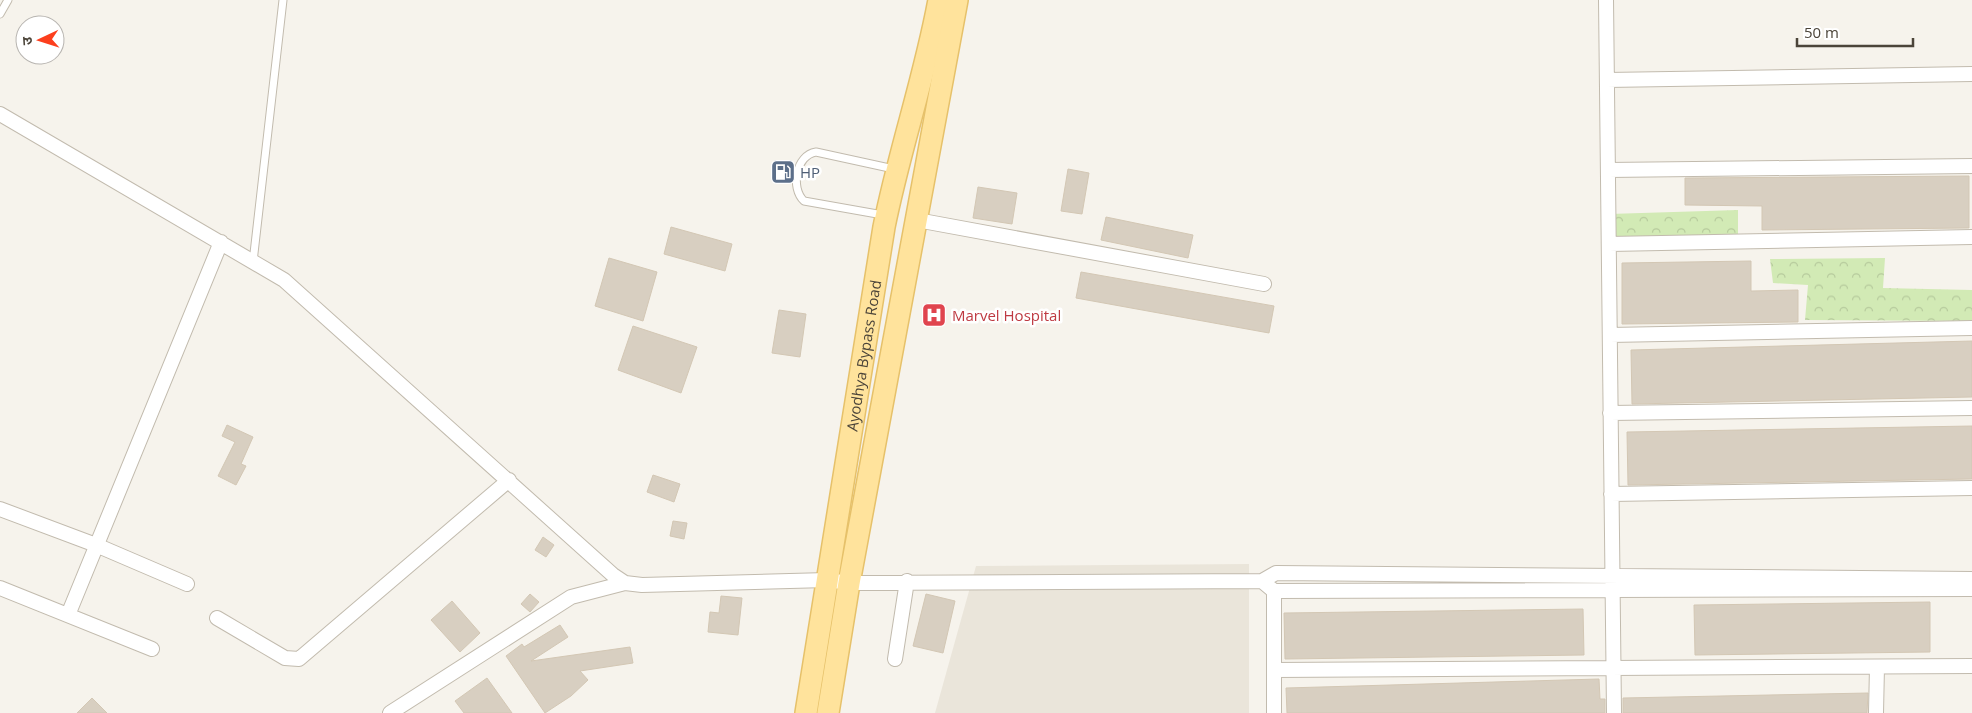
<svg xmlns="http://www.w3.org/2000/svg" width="1972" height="713" font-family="'Open Sans','Noto Sans Devanagari',sans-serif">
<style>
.residential{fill:#eae5da}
.park{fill:url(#park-crowns)}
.building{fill:#d8cfc1;stroke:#d3c7b4}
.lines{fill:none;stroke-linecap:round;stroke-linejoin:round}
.service-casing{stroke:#c2bbae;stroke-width:9}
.minor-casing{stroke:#c2bbae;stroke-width:16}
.primary-casing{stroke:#e6c16a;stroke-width:24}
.service{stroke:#fff;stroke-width:7}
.minor{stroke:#fff;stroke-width:14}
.primary{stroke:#ffe39c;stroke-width:21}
.labels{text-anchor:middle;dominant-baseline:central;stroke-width:5;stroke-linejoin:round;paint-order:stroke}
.service-label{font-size:15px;fill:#4e5e75;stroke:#fff;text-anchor:start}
.health-label{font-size:15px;fill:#be3a42;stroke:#fff;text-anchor:start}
.street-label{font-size:15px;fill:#4b4439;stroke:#fff}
</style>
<defs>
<pattern id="park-crowns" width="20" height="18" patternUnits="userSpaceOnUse" patternTransform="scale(1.25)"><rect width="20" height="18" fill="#d2eab5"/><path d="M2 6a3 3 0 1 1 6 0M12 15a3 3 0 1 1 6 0" fill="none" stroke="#b6ca9c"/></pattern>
</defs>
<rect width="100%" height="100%" fill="#f6f3ec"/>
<path class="residential" d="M 1249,564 L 1249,713 L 935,713 L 976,566 Z"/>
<path class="park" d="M 1738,210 L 1738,246 L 1609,244 L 1609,214 Z
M 1885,258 L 1883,288 L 1972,290 L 1972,321 L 1805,320 L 1808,285 L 1773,283 L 1770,259 Z"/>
<path class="building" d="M 1068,169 L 1089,173 L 1082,214 L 1061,211 Z
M 1969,176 L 1969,228 L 1762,230 L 1762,206 L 1685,205 L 1685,178 Z
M 978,187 L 1017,193 L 1012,224 L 973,218 Z
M 1106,217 L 1193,235 L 1188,258 L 1101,240 Z
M 671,227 L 732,244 L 725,271 L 664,254 Z
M 609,258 L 657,272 L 643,321 L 595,306 Z
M 1751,261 L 1751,291 L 1798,290 L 1798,322 L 1622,324 L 1622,263 Z
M 1081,272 L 1274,306 L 1269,333 L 1076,298 Z
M 779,310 L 806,314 L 800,357 L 772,353 Z
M 633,326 L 697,347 L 681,393 L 618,370 Z
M 1972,341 L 1972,397 L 1632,404 L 1631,350 Z
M 227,425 L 253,437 L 241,464 L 246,466 L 236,485 L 218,476 L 235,442 L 222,436 Z
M 1972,426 L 1972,479 L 1628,485 L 1627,432 Z
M 653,475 L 680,484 L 674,502 L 647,492 Z
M 673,521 L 687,523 L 684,539 L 670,536 Z
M 543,537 L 554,545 L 546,557 L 535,550 Z
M 530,594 L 539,602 L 530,612 L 521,604 Z
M 926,594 L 955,601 L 943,653 L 913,646 Z
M 721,596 L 742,598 L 738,635 L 708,632 L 710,612 L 719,613 Z
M 452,601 L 480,633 L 460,652 L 431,620 Z
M 1930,602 L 1930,652 L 1695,655 L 1694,605 Z
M 1583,609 L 1584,655 L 1285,659 L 1284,613 Z
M 560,625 L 568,637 L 531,661 L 630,647 L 633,663 L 580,671 L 588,680 L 571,696 L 545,713 L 506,656 L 522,644 L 524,647 Z
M 487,678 L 512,713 L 464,713 L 455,701 Z
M 1599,679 L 1600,699 L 1605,699 L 1605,713 L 1287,713 L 1286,688 Z
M 1868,693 L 1867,713 L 1623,713 L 1623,698 Z
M 92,698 L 107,713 L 77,713 Z"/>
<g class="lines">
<defs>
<path id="service" d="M 0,14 L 8,0
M 883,215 L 804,201 C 790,188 796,155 816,152 L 894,169
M 253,262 L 283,0"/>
<path id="minor" d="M 1606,0 L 1614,713
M 1607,80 L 1972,74
M 0,114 L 284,280 L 613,575 L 625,583
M 1608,170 L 1972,166
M 917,220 L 1264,284
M 1609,244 L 1972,237
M 1610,335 L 1972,328
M 1610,413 L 1972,408
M 1611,494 L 1972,488
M 0,509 L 96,545 L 187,584
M 1262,581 L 1274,591 L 1972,589
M 0,588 L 152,649
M 1274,591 L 1274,713
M 68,615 L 221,242
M 217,618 L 285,658 L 299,659 L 509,480
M 895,659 L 907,581
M 1274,670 L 1972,666
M 390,713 L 571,597 L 625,583 L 642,585 L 827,580 L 849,583 L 1262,581 L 1276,573 L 1972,579
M 1876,713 L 1877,667"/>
<g id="primary">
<path id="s1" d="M 806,713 L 884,227 C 899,151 925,77 939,0"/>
<path d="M 828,713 L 849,583 L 957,0"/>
</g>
</defs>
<use href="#service" class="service-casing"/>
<use href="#minor" class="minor-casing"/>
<use href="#primary" class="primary-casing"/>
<use href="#service" class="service"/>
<use href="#minor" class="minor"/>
<use href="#primary" class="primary"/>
</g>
<defs>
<symbol id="fuel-square" viewBox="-11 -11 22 22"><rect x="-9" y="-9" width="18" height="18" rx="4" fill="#5c6f8a" stroke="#fff"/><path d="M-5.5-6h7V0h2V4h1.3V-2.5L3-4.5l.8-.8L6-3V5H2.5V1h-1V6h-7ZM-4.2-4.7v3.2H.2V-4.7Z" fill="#fff"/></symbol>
<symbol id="hospital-square" viewBox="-11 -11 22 22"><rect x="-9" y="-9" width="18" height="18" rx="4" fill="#e0444e" stroke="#fff"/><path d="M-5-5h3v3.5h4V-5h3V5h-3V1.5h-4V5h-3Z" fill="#fff"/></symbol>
</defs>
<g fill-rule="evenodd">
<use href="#fuel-square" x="769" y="158" width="28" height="28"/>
<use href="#hospital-square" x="920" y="301" width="28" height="28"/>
</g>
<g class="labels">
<g class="service-label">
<text x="800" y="172">HP</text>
</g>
<g class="health-label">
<text x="952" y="315">Marvel Hospital</text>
</g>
<g class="street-label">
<text stroke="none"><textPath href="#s1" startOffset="362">Ayodhya Bypass Road</textPath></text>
</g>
</g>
<g transform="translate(40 40) rotate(266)"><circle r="24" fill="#ffffff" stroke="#b7b4b0"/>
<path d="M0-4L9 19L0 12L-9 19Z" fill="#fc3f1d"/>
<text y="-8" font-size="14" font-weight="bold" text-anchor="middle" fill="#4b4439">उ</text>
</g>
<path d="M1797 38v8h116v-8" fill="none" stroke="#4b4439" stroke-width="2.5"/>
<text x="1804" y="38" font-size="15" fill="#4b4439" stroke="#ffffff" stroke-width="4" paint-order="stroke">50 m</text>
</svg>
